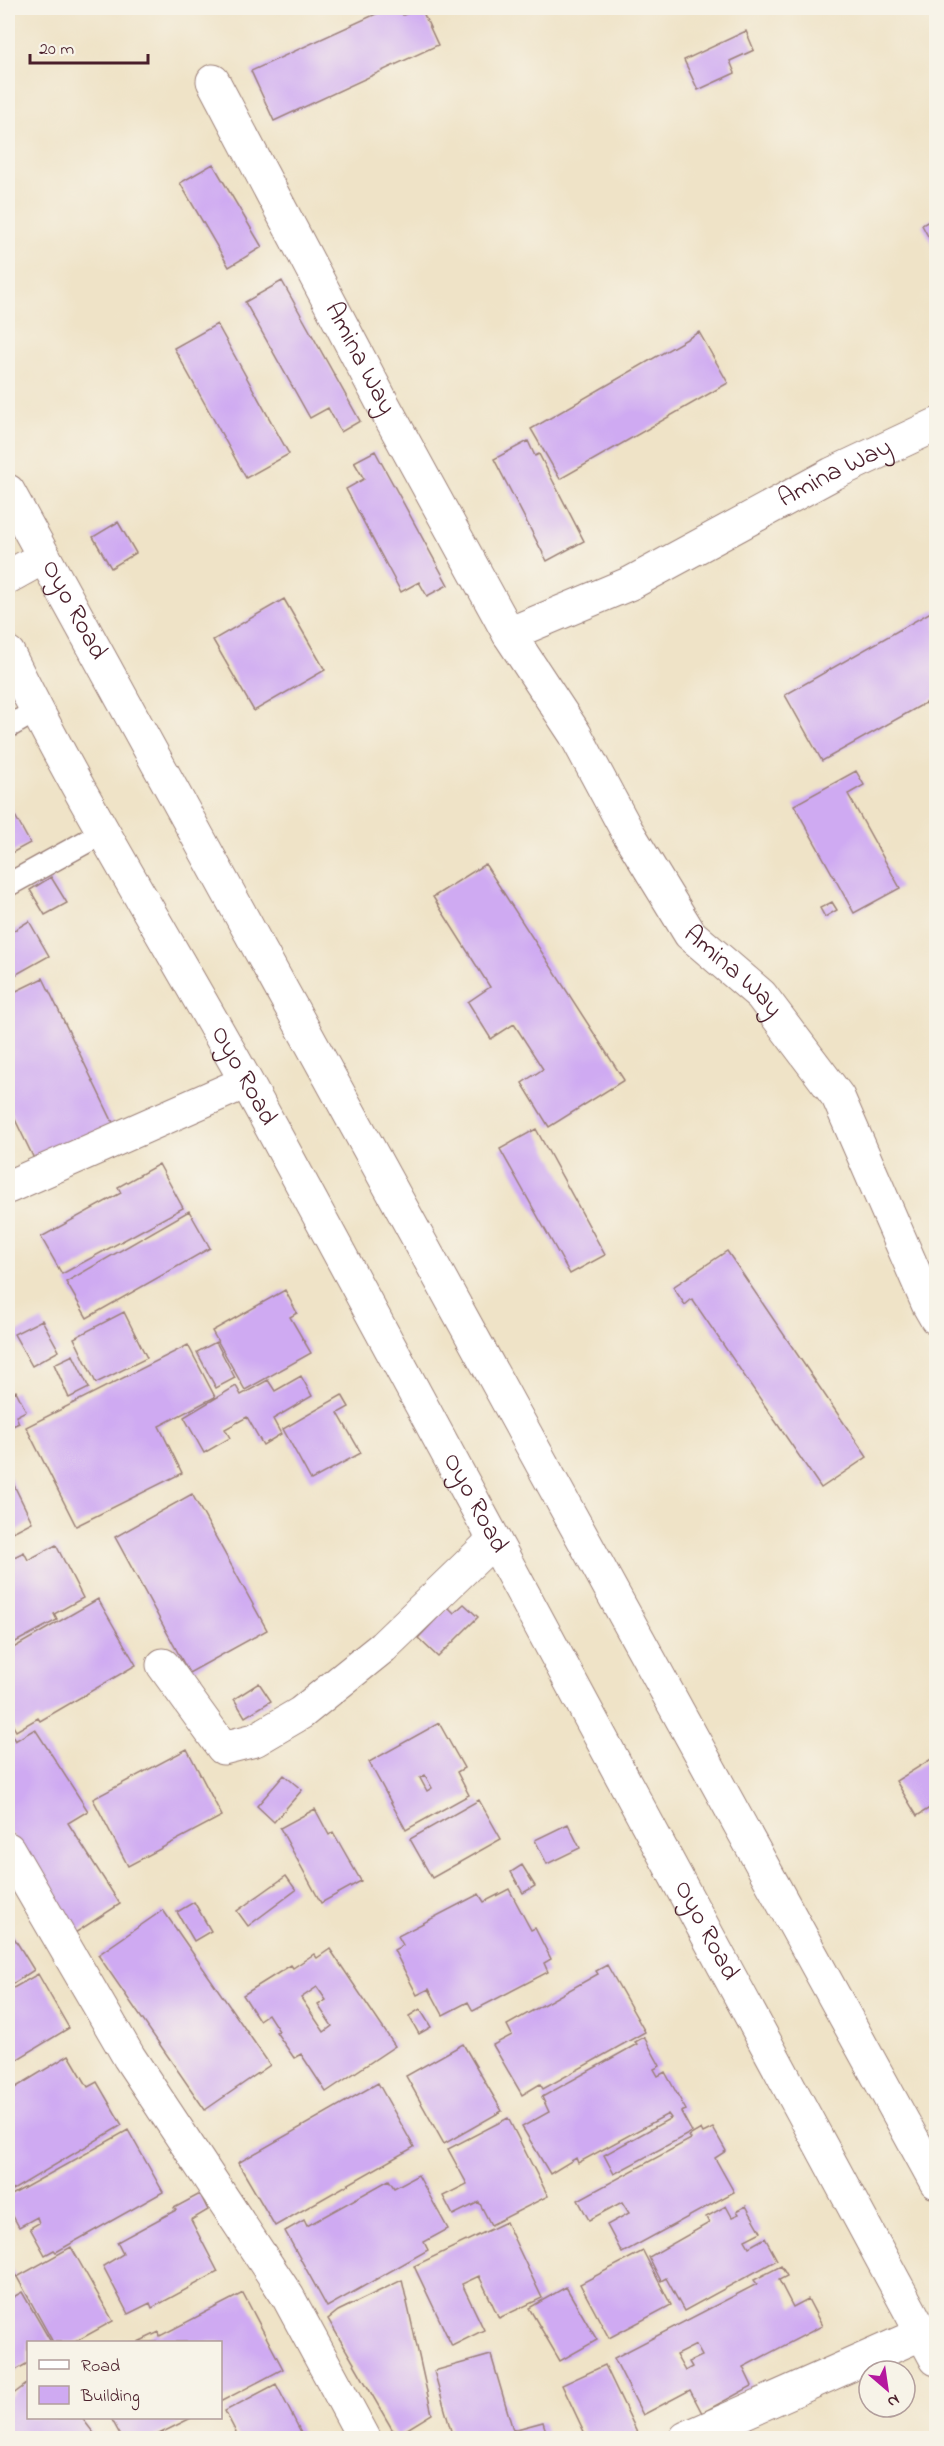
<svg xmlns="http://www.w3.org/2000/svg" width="944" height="2446" font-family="'Indie Flower',sans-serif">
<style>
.building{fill:#cfaaf2;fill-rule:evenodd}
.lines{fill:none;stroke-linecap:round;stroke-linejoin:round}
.service-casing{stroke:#9c8179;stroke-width:25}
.minor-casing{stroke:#9c8179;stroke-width:35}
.trunk-casing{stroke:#9c8179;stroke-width:35}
.service{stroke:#fff;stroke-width:22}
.minor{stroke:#fff;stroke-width:33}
.trunk{stroke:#fff;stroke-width:33}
.labels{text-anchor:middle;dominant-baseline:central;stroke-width:6;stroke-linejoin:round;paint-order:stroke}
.street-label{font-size:26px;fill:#4a1f2b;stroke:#f7f3e8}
</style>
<rect width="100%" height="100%" fill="#f7f3e8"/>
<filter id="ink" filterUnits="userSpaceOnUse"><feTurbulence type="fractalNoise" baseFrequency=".0167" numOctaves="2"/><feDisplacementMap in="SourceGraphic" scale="12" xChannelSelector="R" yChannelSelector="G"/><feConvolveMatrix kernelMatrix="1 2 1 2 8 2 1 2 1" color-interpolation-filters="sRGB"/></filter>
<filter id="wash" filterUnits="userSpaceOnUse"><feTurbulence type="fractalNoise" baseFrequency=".008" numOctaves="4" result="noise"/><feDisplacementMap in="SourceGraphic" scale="24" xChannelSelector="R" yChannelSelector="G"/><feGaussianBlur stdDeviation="1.35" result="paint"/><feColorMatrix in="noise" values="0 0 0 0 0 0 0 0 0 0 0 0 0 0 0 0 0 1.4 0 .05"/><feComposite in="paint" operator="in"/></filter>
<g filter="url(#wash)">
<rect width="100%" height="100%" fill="#efe3c7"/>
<g id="blocks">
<path class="building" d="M 389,8 L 399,8 L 403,15 L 421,8 L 438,45 L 274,121 L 251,71 Z
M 746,31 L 754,50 L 730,61 L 735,73 L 698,90 L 684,60 Z
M 213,164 L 262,247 L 229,267 L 180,183 Z
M 936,217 L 936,251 L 922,225 Z
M 282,281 L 360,421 L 341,432 L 328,408 L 310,418 L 245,302 Z
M 217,324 L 289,454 L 246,478 L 174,348 Z
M 699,332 L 728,383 L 560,479 L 531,429 Z
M 528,441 L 535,456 L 539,454 L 584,541 L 547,561 L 494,459 Z
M 375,451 L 448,585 L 427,596 L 419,582 L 401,592 L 346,489 L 364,479 L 354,462 Z
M 118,522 L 136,553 L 111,568 L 93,537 Z
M 284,599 L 325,670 L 254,711 L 213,640 Z
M 936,609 L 936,697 L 822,761 L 785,695 Z
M 856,771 L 864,785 L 848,794 L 900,888 L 854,913 L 794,805 Z
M 8,803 L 30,843 L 8,855 Z
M 485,864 L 624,1080 L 549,1127 L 522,1083 L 543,1069 L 514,1024 L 491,1039 L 468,1002 L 490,987 L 433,897 Z
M 51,877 L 67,903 L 45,915 L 30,890 Z
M 832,902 L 837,910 L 825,917 L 820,908 Z
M 29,921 L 49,956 L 8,979 L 8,934 Z
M 43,978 L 117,1131 L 39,1169 L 8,1105 L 8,995 Z
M 536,1129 L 605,1255 L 570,1274 L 500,1149 Z
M 159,1164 L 183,1208 L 62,1274 L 41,1237 L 121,1193 L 118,1187 Z
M 189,1211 L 210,1248 L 87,1318 L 66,1282 Z
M 727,1251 L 867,1457 L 821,1488 L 692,1299 L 685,1305 L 673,1287 Z
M 285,1290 L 297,1313 L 290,1317 L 311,1353 L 245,1390 L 212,1331 Z
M 124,1312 L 147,1358 L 96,1383 L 74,1338 Z
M 42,1320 L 59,1351 L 32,1366 L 14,1334 Z
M 216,1342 L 235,1378 L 216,1388 L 197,1352 Z
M 188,1345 L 215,1397 L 159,1426 L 182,1473 L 76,1526 L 26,1427 Z
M 73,1355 L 89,1388 L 69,1398 L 54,1364 Z
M 301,1376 L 312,1396 L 273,1419 L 281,1434 L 263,1445 L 247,1417 L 225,1429 L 230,1438 L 204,1453 L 184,1417 L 236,1386 L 241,1395 L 268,1380 L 275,1391 Z
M 16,1391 L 26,1411 L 16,1416 L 19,1423 L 8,1428 L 8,1395 Z
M 342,1395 L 349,1407 L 338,1413 L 361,1453 L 311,1480 L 283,1429 Z
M 8,1473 L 32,1522 L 13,1532 L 8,1520 Z
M 192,1494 L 267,1630 L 189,1673 L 115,1537 Z
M 56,1545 L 83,1598 L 54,1614 L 57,1620 L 8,1646 L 8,1560 L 24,1552 L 28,1560 Z
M 98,1599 L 136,1665 L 40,1721 L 38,1718 L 16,1731 L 8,1717 L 8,1651 Z
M 464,1604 L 478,1617 L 438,1657 L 418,1638 L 448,1607 L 454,1613 Z
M 259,1683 L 271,1701 L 245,1717 L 234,1699 Z
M 439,1723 L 464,1768 L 457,1772 L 469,1795 L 406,1830 L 369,1762 ZM 425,1775 L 432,1788 L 427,1791 L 420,1778 Z
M 8,1729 L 15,1741 L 35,1729 L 88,1811 L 68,1823 L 120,1904 L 75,1933 L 8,1828 Z
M 187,1749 L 222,1816 L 128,1866 L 93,1799 Z
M 936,1756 L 936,1804 L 917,1816 L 896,1781 Z
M 284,1775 L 302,1790 L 274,1822 L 257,1806 Z
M 479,1800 L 501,1839 L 432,1878 L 410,1839 Z
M 315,1809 L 329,1835 L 333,1832 L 361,1881 L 321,1903 L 280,1828 Z
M 568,1824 L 580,1848 L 547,1864 L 535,1840 Z
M 522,1865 L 535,1886 L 523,1893 L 511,1872 Z
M 286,1876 L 296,1890 L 248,1926 L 237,1911 Z
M 509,1889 L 531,1930 L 535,1928 L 551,1959 L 544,1963 L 548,1972 L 473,2011 L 468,2002 L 443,2015 L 429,1989 L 417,1995 L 394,1950 L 403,1945 L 398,1936 L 479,1894 L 484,1902 Z
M 194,1902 L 211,1931 L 194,1941 L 177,1912 Z
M 163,1910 L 270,2065 L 205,2110 L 98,1955 Z
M 8,1928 L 34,1970 L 8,1987 Z
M 330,1949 L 395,2046 L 326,2092 L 301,2054 L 294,2058 L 276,2032 L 279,2031 L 268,2014 L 259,2020 L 243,1995 L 291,1965 L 293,1968 L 314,1954 L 317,1958 ZM 317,1987 L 326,2000 L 318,2005 L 332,2026 L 324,2032 L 301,1998 Z
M 607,1965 L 645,2032 L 543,2089 L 540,2084 L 522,2095 L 493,2045 L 512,2035 L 507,2025 L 598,1974 L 596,1971 Z
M 38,1974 L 69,2028 L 8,2065 L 8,1991 Z
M 420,2009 L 431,2027 L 419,2034 L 409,2016 Z
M 644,2037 L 660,2066 L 654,2069 L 658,2076 L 665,2072 L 686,2110 L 681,2112 L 692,2132 L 614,2174 L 604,2155 L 671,2118 L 668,2114 L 578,2163 L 576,2158 L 550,2174 L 522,2127 L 549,2112 L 542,2097 L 637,2044 L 635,2042 Z
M 463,2044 L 502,2111 L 444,2144 L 406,2076 Z
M 69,2055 L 88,2087 L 97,2082 L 122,2125 L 8,2193 L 8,2092 Z
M 378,2083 L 414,2147 L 275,2226 L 238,2163 Z
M 508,2118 L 548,2196 L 491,2225 L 479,2202 L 453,2215 L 443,2196 L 467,2184 L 448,2149 Z
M 713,2128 L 726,2151 L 715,2158 L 734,2192 L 622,2253 L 607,2225 L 629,2213 L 622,2202 L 589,2220 L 578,2200 L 691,2139 L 689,2136 L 701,2129 L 703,2133 Z
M 128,2130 L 163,2192 L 56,2252 L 54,2250 L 45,2255 L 30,2228 L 39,2223 L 37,2217 L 19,2227 L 8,2207 L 8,2197 Z
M 418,2175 L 448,2229 L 424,2242 L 428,2250 L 327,2307 L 285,2231 L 304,2220 L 307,2226 L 389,2180 L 394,2188 Z
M 200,2194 L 208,2210 L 191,2220 L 218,2272 L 152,2308 L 150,2303 L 128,2314 L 103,2266 L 123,2254 L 117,2242 L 176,2210 L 174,2208 Z
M 726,2206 L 732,2217 L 739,2214 L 737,2211 L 746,2206 L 761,2232 L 745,2240 L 749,2247 L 765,2238 L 777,2260 L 684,2311 L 666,2278 L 661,2281 L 649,2257 L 709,2223 L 706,2217 Z
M 506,2222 L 542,2298 L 499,2318 L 479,2276 L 462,2284 L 484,2330 L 452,2346 L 414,2266 Z
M 71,2247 L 113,2321 L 75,2342 L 53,2342 L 17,2277 Z
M 643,2251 L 671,2305 L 609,2338 L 580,2284 Z
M 8,2262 L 16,2276 L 8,2280 Z
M 781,2266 L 787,2276 L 779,2280 L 793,2307 L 808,2299 L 822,2326 L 743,2367 L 752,2386 L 702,2413 L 690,2390 L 643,2415 L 614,2358 L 757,2284 L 754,2280 ZM 696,2345 L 702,2356 L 689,2362 L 692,2367 L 685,2371 L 676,2355 Z
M 402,2280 L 432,2414 L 396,2436 L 328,2319 L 338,2311 Z
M 566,2287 L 597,2340 L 560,2361 L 529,2308 Z
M 22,2292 L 51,2342 L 28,2342 L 28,2363 L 9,2374 L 8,2300 Z
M 243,2293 L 283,2369 L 220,2402 L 220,2342 L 138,2342 L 159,2332 L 160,2336 Z
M 491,2355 L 513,2430 L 543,2422 L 548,2438 L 453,2438 L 434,2371 Z
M 605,2365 L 638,2434 L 629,2438 L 587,2438 L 562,2385 Z
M 28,2383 L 28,2418 L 82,2418 L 96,2436 L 94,2438 L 8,2438 L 8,2398 Z
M 276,2384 L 304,2438 L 239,2438 L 225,2411 Z
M 111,2418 L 191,2418 L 151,2438 L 122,2438 Z"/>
</g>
</g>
<g filter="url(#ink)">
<use href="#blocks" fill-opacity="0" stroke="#9c8179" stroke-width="1.5"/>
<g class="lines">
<defs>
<path id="service" d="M 8,727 L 36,711
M 8,885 L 102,833"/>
<g id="minor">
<path id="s1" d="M 213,81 L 383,404 L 509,634 L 575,734 L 627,831 L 690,934 L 761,995 L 838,1097 L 928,1304 L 936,1318"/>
<path id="s2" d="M 509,634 L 631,583 L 832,474 L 936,425"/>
<path d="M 8,1187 L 246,1082"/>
<path d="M 163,1665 L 223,1748 L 255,1740 L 301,1713 L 383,1647 L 494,1540"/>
<path d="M 8,1849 L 129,2057 L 288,2297 L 364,2438"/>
<path d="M 686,2438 L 923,2333"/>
</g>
<g id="trunk">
<path id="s3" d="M 8,491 L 936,2182"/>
<path d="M 8,577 L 44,557"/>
<path id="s4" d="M 8,653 C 85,811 180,959 264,1114 C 488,1529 713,1943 936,2359"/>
</g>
</defs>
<use href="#service" class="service-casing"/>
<use href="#minor" class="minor-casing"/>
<use href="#trunk" class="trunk-casing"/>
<use href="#service" class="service"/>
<use href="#minor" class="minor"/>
<use href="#trunk" class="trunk"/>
</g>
</g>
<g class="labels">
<g class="street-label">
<text stroke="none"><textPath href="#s1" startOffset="314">Amina Way</textPath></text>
<text stroke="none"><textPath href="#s2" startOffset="364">Amina Way</textPath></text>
<text stroke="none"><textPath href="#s3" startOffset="136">Oyo Road</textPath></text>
<text stroke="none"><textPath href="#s1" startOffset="1035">Amina Way</textPath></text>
<text stroke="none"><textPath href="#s4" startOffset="484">Oyo Road</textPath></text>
<text stroke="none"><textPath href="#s4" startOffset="970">Oyo Road</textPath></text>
<text stroke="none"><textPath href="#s4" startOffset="1456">Oyo Road</textPath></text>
</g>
</g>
<rect width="944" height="2446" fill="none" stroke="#f7f3e8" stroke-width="30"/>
<rect x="27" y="2341" width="195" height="78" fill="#f7f3e8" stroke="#b29e9c" stroke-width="1.5"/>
<rect x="39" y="2360" width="30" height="9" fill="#ffffff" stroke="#b29e9c" stroke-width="1.5"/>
<text x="81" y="2371" font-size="18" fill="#4a1f2b">Road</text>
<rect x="39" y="2386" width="30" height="18" fill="#cfaaf2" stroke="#b29e9c" stroke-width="1.5"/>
<text x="81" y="2401" font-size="18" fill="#4a1f2b">Building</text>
<g transform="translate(887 2389) rotate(151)"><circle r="28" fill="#f7f3e8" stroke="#b29e9c" stroke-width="1.5"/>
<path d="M0-4.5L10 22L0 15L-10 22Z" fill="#b5179e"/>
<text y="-9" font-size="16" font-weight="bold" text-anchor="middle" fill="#4a1f2b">N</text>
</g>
<path d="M30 54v9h118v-9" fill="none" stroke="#4a1f2b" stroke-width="3"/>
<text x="39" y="54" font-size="18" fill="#4a1f2b" stroke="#f7f3e8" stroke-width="4.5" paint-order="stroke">20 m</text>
</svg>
